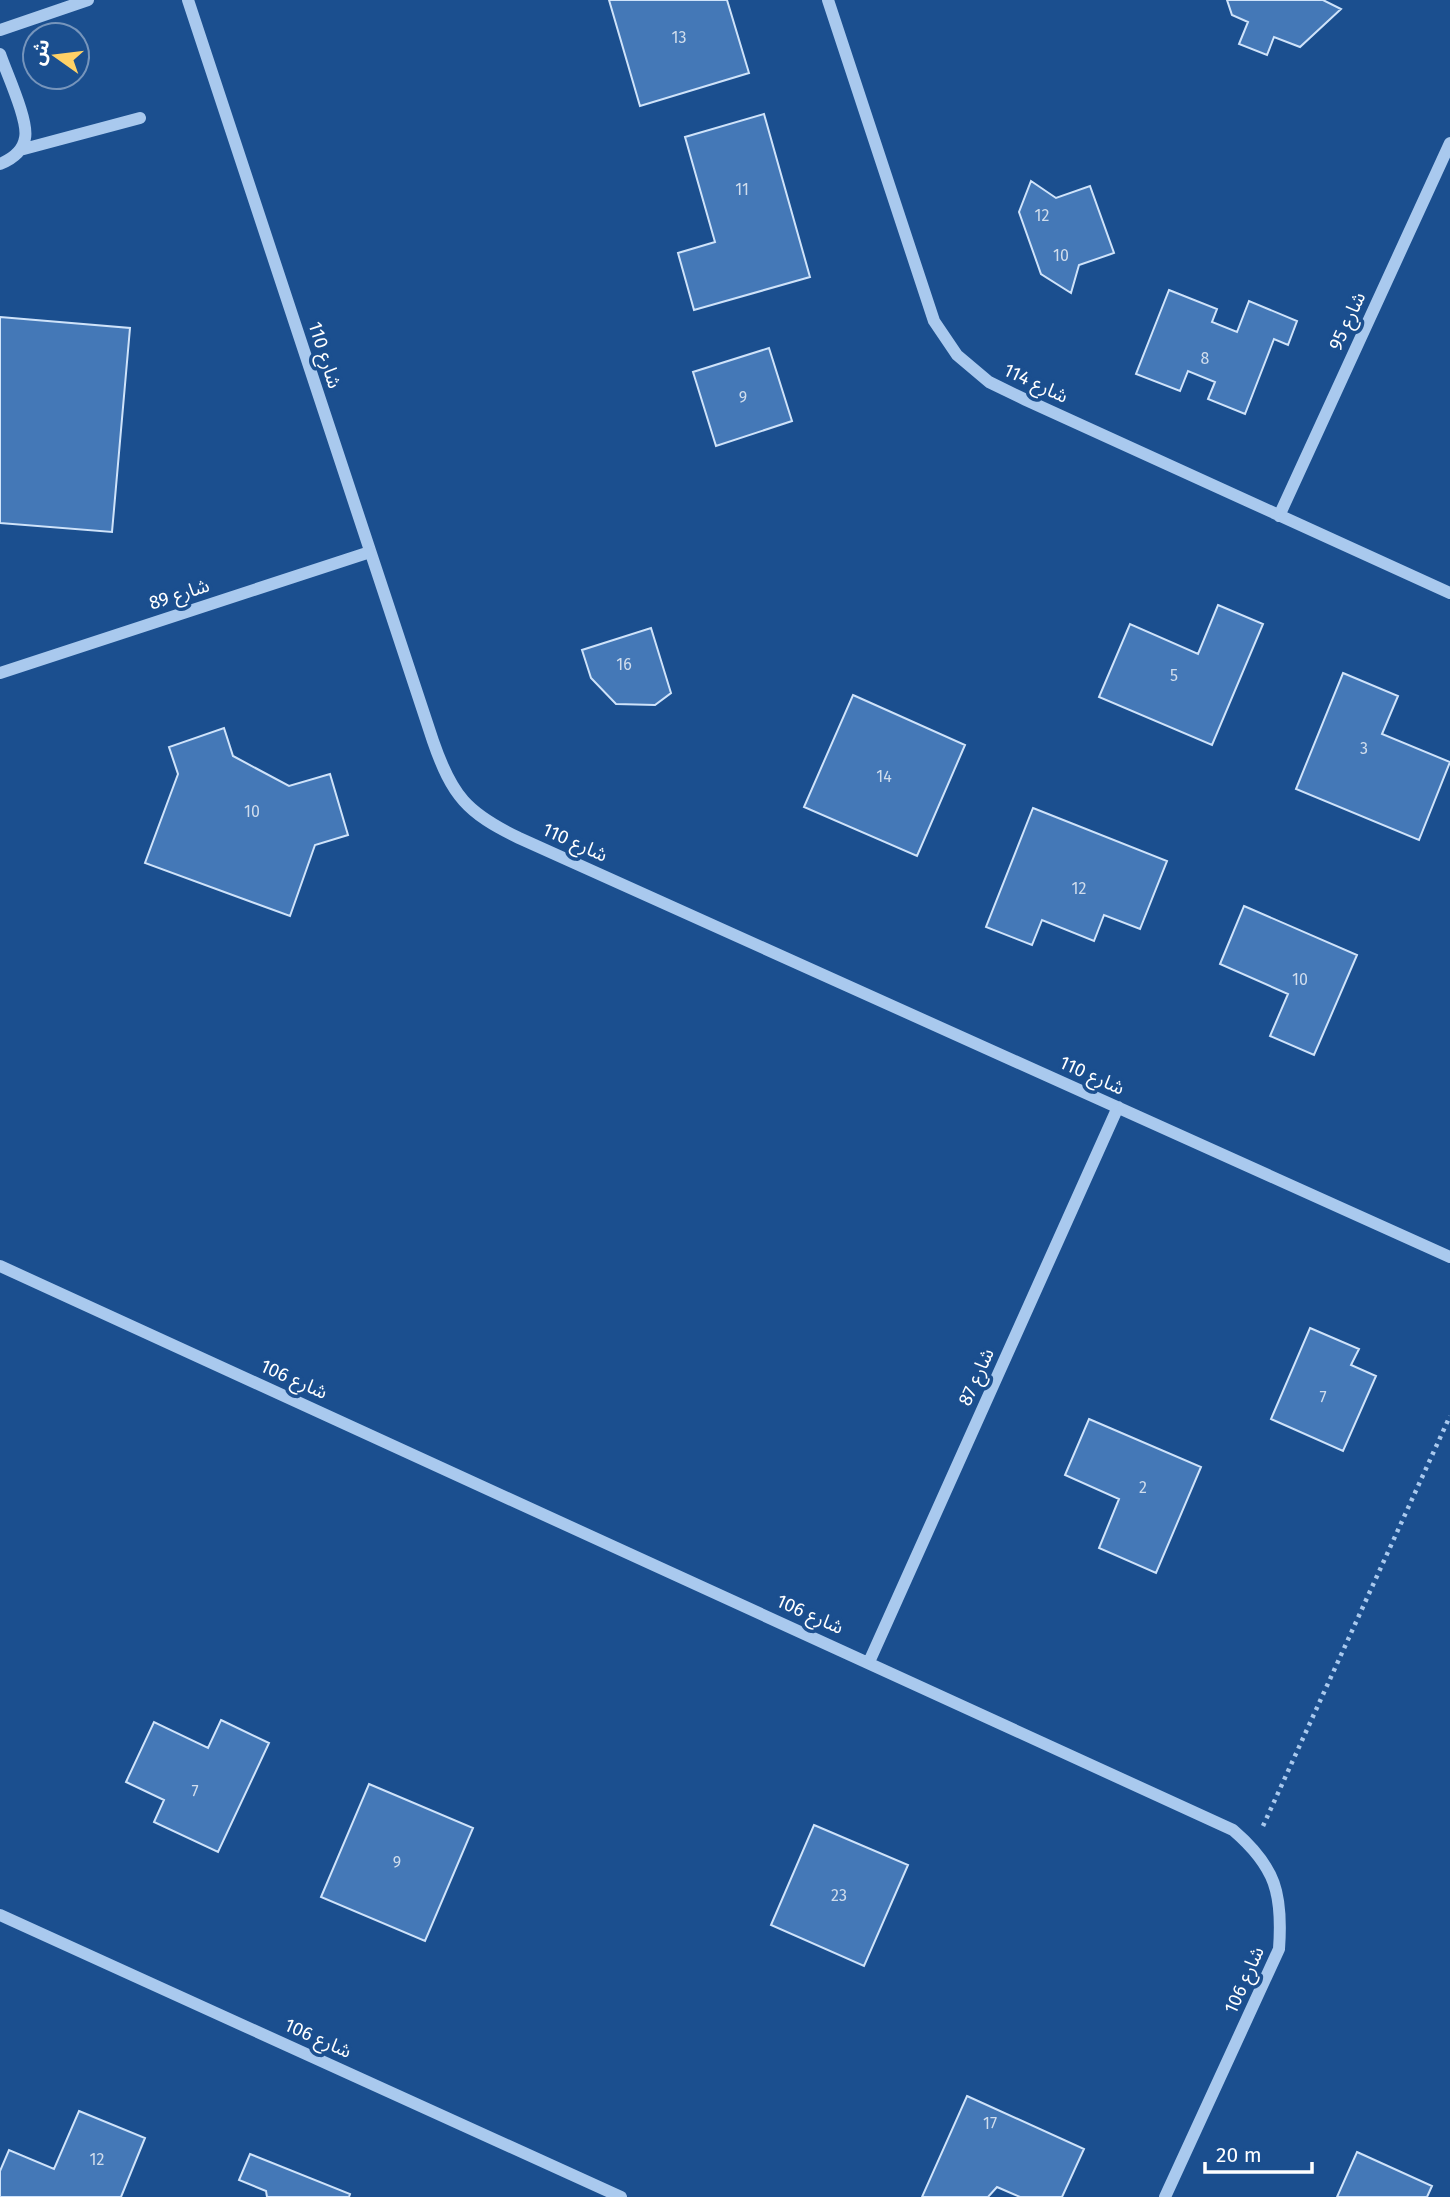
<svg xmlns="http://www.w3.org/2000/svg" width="1450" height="2197" font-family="'Fira Sans','Noto Sans Arabic',sans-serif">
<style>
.building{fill:#4478b7;stroke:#cfe3fa;stroke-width:2}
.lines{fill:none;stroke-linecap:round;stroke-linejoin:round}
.path{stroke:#a9c9ee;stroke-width:4.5;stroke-dasharray:3.5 5;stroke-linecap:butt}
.minor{stroke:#a9c9ee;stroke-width:12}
.labels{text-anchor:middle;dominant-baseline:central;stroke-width:7;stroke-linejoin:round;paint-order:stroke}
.number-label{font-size:16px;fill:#d0dded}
.street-label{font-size:19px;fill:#fff;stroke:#1b4f8f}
</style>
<rect width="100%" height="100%" fill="#1b4f8f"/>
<path class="building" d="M 609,0 L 727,0 L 749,73 L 640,106 Z
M 1227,0 L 1323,0 L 1341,9 L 1300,47 L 1274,37 L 1267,55 L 1239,44 L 1248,22 L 1232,15 Z
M 764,114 L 810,277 L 694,310 L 678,253 L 715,242 L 685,137 Z
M 1031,181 L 1056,198 L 1090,186 L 1114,253 L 1079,265 L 1071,293 L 1041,274 L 1019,212 Z
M 1169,290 L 1217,309 L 1212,322 L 1237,332 L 1249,301 L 1297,321 L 1288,345 L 1274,339 L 1245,414 L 1208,399 L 1215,382 L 1188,371 L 1180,391 L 1136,374 Z
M 0,317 L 130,328 L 112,532 L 0,523 Z
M 769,348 L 792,421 L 716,446 L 693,372 Z
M 1218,605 L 1263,624 L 1212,745 L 1099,697 L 1130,624 L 1198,654 Z
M 651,628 L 671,693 L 655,705 L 616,704 L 591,678 L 582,650 Z
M 1343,673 L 1398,696 L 1382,734 L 1450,762 L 1419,840 L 1296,789 Z
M 853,695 L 965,745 L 917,856 L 804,807 Z
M 224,728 L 233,756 L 289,786 L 330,774 L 348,835 L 315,845 L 290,916 L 145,863 L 178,774 L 169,747 Z
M 1033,808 L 1167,861 L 1140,929 L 1104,915 L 1094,941 L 1042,920 L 1032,945 L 986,927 Z
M 1244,906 L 1357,955 L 1314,1055 L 1270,1036 L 1288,994 L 1220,964 Z
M 1310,1328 L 1359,1349 L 1351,1365 L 1376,1376 L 1343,1451 L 1271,1419 Z
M 1089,1419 L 1201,1467 L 1156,1573 L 1099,1548 L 1119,1499 L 1065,1475 Z
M 221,1720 L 269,1743 L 218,1852 L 154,1822 L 164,1800 L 126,1782 L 154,1722 L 208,1748 Z
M 369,1784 L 473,1828 L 425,1941 L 321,1897 Z
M 814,1825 L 908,1865 L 864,1966 L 771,1925 Z
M 967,2096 L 1084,2149 L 1062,2197 L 1020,2197 L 997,2187 L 988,2197 L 922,2197 Z
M 79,2111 L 145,2138 L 121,2197 L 0,2197 L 0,2171 L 9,2150 L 54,2169 Z
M 1357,2152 L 1432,2186 L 1427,2197 L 1337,2197 Z
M 250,2154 L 350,2194 L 349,2197 L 267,2197 L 266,2191 L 239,2180 Z"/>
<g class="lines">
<path class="path" d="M 1263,1826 L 1450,1416"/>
<path class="minor" d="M 188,0 L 433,741 C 452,796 467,813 519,838 L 1450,1257
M 828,0 L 934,321 L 957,355 L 989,382 L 1026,400 L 1450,593
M 0,30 L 88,0
M 0,54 C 6,72 29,121 25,138 C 23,151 12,159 0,164
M 20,150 L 140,118
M 1279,516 L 1450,143
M 0,673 L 370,552
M 0,1266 L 1233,1830 C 1276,1867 1283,1894 1279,1949 L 1165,2197
M 869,1662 L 1118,1107
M 0,1915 L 621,2197"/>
</g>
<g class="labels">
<g class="number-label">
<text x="679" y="37">13</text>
<text x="742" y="189">11</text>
<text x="1042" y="215">12</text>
<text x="1061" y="255">10</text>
<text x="1205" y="358">8</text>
<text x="743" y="397">9</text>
<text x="624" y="664">16</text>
<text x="1174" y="675">5</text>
<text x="1364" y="748">3</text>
<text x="884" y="776">14</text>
<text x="252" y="811">10</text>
<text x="1079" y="888">12</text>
<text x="1300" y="979">10</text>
<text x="1323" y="1397">7</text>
<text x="1143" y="1487">2</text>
<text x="195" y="1791">7</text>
<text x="397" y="1862">9</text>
<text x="839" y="1895">23</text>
<text x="990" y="2123">17</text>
<text x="97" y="2159">12</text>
</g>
<g class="street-label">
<text transform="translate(1347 321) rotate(-65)">شارع 95</text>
<text transform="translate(325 355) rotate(72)">شارع 110</text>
<text transform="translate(1036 383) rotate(25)">شارع 114</text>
<text transform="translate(179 594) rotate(-18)">شارع 89</text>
<text transform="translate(575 842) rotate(24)">شارع 110</text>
<text transform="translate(1092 1075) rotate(24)">شارع 110</text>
<text transform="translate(976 1377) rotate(-66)">شارع 87</text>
<text transform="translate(294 1379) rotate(24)">شارع 106</text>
<text transform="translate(810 1614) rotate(24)">شارع 106</text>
<text transform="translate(1244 1980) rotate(-66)">شارع 106</text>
<text transform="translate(318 2038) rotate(24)">شارع 106</text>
</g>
</g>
<g transform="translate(56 56) rotate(284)"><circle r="33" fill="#1b4f8f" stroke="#7695bc" stroke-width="2"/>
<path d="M0-5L12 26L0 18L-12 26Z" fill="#ffd166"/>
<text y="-10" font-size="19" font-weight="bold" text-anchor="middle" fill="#ffffff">ش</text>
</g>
<path d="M1205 2162v10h107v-10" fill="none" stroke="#ffffff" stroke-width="3.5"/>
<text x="1216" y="2162" font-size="21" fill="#ffffff" stroke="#1b4f8f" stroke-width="5" paint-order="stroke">20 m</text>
</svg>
